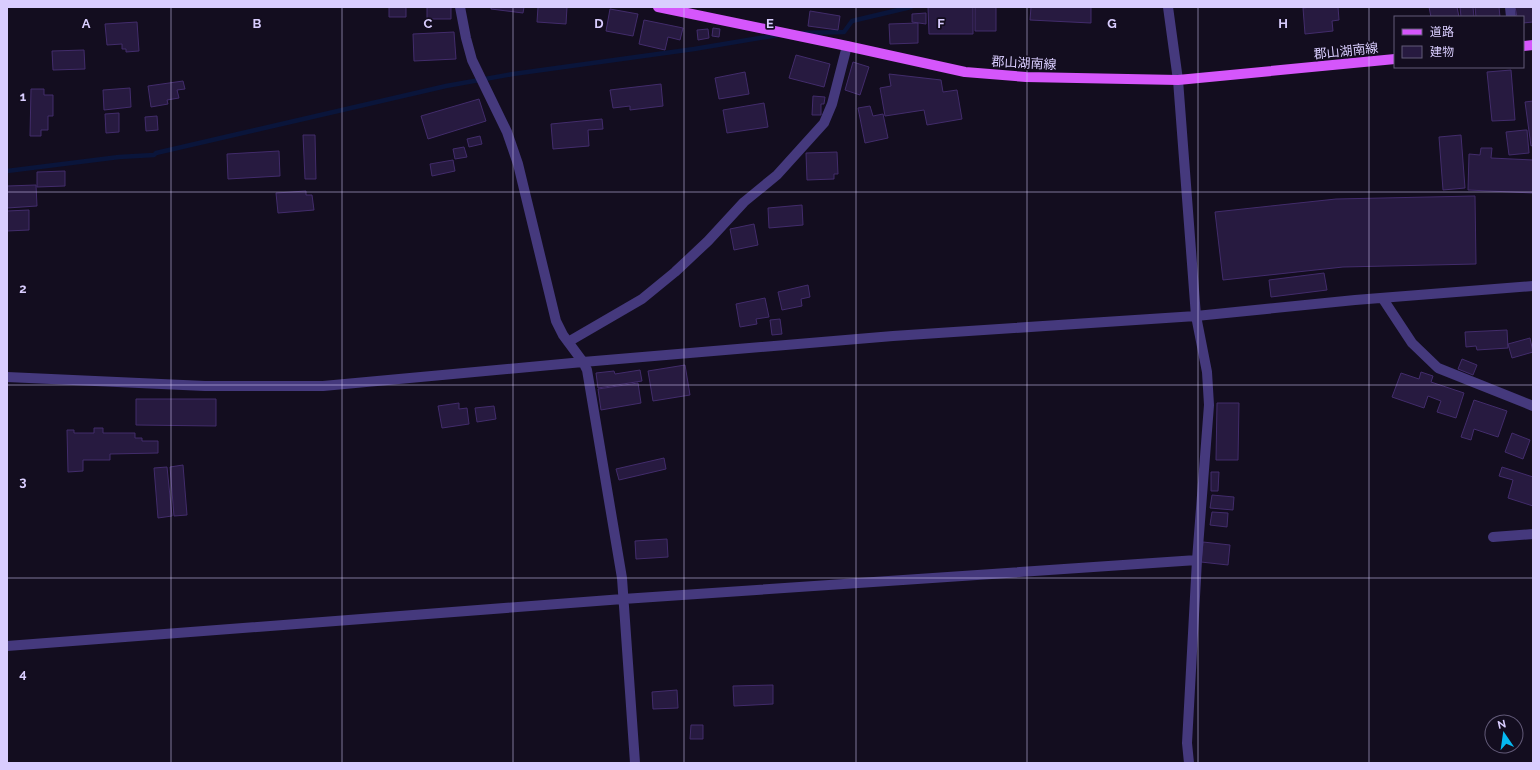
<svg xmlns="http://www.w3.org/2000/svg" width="1540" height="770" font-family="Raleway,'Noto Sans JP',sans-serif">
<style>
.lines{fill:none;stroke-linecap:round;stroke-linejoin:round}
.stream{stroke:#0a153b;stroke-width:4.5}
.building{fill:#271a40;stroke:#422c6b}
.minor{stroke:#45397d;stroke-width:10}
.major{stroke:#d556fb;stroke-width:10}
.grid{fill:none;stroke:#d9cdfe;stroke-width:1;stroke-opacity:0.55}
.labels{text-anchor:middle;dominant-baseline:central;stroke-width:3.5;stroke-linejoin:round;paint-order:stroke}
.street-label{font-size:13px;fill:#d9cdfe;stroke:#130d1f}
.grid-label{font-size:13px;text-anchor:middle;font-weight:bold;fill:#d9cdfe;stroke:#130d1f;stroke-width:3.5;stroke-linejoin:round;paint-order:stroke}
</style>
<rect width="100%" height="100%" fill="#130d1f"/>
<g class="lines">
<path class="stream" d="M 803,33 L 844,32 L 852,21 L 911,7
M 7,171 L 119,157 L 154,155 L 156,153 L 446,86 L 513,74 L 694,49 L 778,35"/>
</g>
<path class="building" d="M 389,7 L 406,7 L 406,17 L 389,17 Z
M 427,7 L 451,7 L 451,19 L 427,19 Z
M 491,7 L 524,7 L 523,13 L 491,9 Z
M 538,7 L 567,7 L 566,24 L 537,22 Z
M 928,7 L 973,7 L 973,34 L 929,34 Z
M 975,7 L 996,7 L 996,31 L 975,31 Z
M 1031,7 L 1091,7 L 1091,23 L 1030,20 Z
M 1311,7 L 1338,7 L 1339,20 L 1332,21 L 1333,31 L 1305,34 L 1303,8 Z
M 1429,7 L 1457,7 L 1459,17 L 1431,17 Z
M 1460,7 L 1473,7 L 1474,17 L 1461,17 Z
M 1475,7 L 1499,7 L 1500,17 L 1476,17 Z
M 1515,7 L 1533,7 L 1533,22 L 1523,23 L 1523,17 L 1517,17 Z
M 610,9 L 638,14 L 633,36 L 606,31 Z
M 810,11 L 840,16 L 838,30 L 808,26 Z
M 926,13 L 926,24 L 912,22 L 912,14 Z
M 644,20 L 683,28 L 680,40 L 668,37 L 665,50 L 639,44 Z
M 137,22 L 139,51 L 126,52 L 126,49 L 122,49 L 122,44 L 107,45 L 105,24 Z
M 918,23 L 918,43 L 890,44 L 889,24 Z
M 713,28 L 720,29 L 719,37 L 712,36 Z
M 708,29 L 709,38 L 698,40 L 697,30 Z
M 454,32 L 456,59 L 414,61 L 413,34 Z
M 84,50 L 85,69 L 53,70 L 52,51 Z
M 796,55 L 830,64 L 824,87 L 789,78 Z
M 853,62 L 869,67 L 860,95 L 845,90 Z
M 1511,70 L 1515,120 L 1492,121 L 1487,72 Z
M 745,72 L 749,94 L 719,99 L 715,78 Z
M 889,74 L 941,80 L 943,92 L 957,90 L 962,119 L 927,125 L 924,110 L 885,116 L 880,88 L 891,86 Z
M 183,81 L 185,89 L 177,90 L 179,98 L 167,100 L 168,104 L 151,107 L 148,86 Z
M 661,84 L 663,106 L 630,110 L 630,106 L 613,108 L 610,90 Z
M 130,88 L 131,107 L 104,110 L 103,90 Z
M 31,89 L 44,89 L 44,95 L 53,95 L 53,116 L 48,116 L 48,130 L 41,130 L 41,136 L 30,136 Z
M 813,96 L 825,97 L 824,104 L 821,104 L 821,115 L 812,115 Z
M 479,99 L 486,121 L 428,139 L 421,116 Z
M 1533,101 L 1533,145 L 1531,146 L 1525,102 Z
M 764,103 L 768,127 L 727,133 L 723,110 Z
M 870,106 L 873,116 L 883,114 L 888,138 L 865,143 L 858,108 Z
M 119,113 L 119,132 L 106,133 L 105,114 Z
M 157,116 L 158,130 L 146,131 L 145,117 Z
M 602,119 L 603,129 L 588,130 L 589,146 L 553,149 L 551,124 Z
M 1525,130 L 1527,130 L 1529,153 L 1509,155 L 1506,132 Z
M 303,135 L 315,135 L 316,179 L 305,179 Z
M 1461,135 L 1465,188 L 1443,190 L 1439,137 Z
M 480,136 L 482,144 L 469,147 L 467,139 Z
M 464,147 L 467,157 L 455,159 L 453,149 Z
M 1481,148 L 1492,148 L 1491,158 L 1533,160 L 1533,193 L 1468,190 L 1469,154 L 1480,155 Z
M 279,151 L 280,176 L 228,179 L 227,154 Z
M 837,152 L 838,174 L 834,174 L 834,179 L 807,180 L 806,153 Z
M 453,160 L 455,171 L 432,176 L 430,164 Z
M 65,171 L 65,186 L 37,187 L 37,172 Z
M 36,185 L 37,206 L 7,208 L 7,186 Z
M 306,191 L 306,195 L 312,195 L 314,210 L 278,213 L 276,193 Z
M 1475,196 L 1476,264 L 1343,267 L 1223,280 L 1215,212 L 1336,199 Z
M 802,205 L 803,225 L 769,228 L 768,208 Z
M 29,210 L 29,230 L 7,231 L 7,211 Z
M 754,224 L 758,245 L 734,250 L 730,229 Z
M 1324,273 L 1327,290 L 1271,297 L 1269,280 Z
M 808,285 L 810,297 L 801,299 L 802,306 L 782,310 L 778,292 Z
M 765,298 L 769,317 L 756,319 L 757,324 L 740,327 L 736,304 Z
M 780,319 L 782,334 L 772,335 L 770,320 Z
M 1507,330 L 1508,348 L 1477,350 L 1476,346 L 1466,347 L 1465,332 Z
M 1530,338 L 1533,352 L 1512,358 L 1508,344 Z
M 1462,359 L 1477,365 L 1473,375 L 1458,369 Z
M 685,365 L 690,395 L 653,401 L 648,371 Z
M 640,370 L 642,381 L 598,388 L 596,373 L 614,371 L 615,374 Z
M 1421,372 L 1433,376 L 1431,382 L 1464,393 L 1456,418 L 1437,412 L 1441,401 L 1428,396 L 1424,408 L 1392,397 L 1401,373 L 1419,379 Z
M 638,383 L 641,403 L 601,410 L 598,389 Z
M 136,399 L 216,399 L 216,426 L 136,425 Z
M 1474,400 L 1507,411 L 1498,437 L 1474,429 L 1471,440 L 1461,437 Z
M 459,403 L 459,409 L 467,408 L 469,424 L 442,428 L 438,406 Z
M 1217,403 L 1239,403 L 1238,460 L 1216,460 Z
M 494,406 L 496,419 L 477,422 L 475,408 Z
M 94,428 L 103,428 L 103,433 L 135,433 L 135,438 L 142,438 L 142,441 L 158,441 L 158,453 L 110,454 L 110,460 L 83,460 L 83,471 L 68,472 L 67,430 L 74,430 L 74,433 L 94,433 Z
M 1512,433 L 1530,440 L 1523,459 L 1505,452 Z
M 664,458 L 666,469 L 619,480 L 616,469 Z
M 183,465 L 187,515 L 174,516 L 170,467 Z
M 167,467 L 172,516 L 158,518 L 154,468 Z
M 1502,467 L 1533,477 L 1533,506 L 1508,498 L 1513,480 L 1499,476 Z
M 1211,472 L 1219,472 L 1218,491 L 1211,491 Z
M 1212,495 L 1234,497 L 1233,510 L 1210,508 Z
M 1212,512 L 1228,513 L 1227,527 L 1210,525 Z
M 667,539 L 668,557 L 636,559 L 635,541 Z
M 1203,542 L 1230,545 L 1228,565 L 1201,562 Z
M 773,685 L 773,704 L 734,706 L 733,686 Z
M 677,690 L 678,708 L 653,709 L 652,692 Z
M 691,725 L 703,725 L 703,739 L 690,739 Z"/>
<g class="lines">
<path class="minor" d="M 460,7 L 466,38 L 472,60 L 507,132 L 518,164 L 556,321 L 563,335 L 583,362 L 587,370 L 622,578 L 635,763
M 1510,7 L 1511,17
M 1383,299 L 1412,343 L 1438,368 L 1533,406
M 568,342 L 642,299 L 675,272 L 708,241 L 744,202 L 777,175 L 824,123 L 832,104 L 847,46
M 7,377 L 205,386 L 323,386 L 583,362 L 893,336 L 1196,316 L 1178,80 L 1168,7
M 1493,537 L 1533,534
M 7,646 L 623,599 L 1197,560
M 1189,763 L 1187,743 L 1197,560 L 1209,405 L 1207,372 L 1196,316 L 1355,300 L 1533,286"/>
<path class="major" d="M 658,7 L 847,46 L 965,72 L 1026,77 L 1178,80 L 1395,59
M 1523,46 L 1533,45"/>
</g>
<path class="grid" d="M 171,7 L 171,763M 342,7 L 342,763M 513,7 L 513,763M 684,7 L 684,763M 856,7 L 856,763M 1027,7 L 1027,763M 1198,7 L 1198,763M 1369,7 L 1369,763M 7,192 L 1533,192M 7,385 L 1533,385M 7,578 L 1533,578"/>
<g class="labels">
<g class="street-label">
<text transform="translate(1346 51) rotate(-6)">郡山湖南線</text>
<text transform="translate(1024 63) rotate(3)">郡山湖南線</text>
</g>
</g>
<g class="grid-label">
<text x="86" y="28">A</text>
<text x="257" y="28">B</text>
<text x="428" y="28">C</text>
<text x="599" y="28">D</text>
<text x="770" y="28">E</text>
<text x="941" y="28">F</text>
<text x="1112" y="28">G</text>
<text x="1283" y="28">H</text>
<text x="23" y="101">1</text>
<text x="23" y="293">2</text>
<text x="23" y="486">3</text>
<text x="23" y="678">4</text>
</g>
<rect width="1540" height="770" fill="none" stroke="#d9cdfe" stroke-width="16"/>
<rect x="1394" y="16" width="130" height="52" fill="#130d1f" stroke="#625a78"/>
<rect x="1402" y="29" width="20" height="6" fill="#d556fb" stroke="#625a78"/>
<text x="1430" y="36" font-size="12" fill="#d9cdfe">道路</text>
<rect x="1402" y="46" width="20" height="12" fill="#271a40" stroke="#625a78"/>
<text x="1430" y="56" font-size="12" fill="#d9cdfe">建物</text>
<g transform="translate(1504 734) rotate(347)"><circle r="19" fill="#130d1f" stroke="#625a78"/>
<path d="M0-3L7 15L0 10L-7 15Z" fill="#05b8f1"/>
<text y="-6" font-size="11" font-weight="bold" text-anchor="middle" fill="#d9cdfe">N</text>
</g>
</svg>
